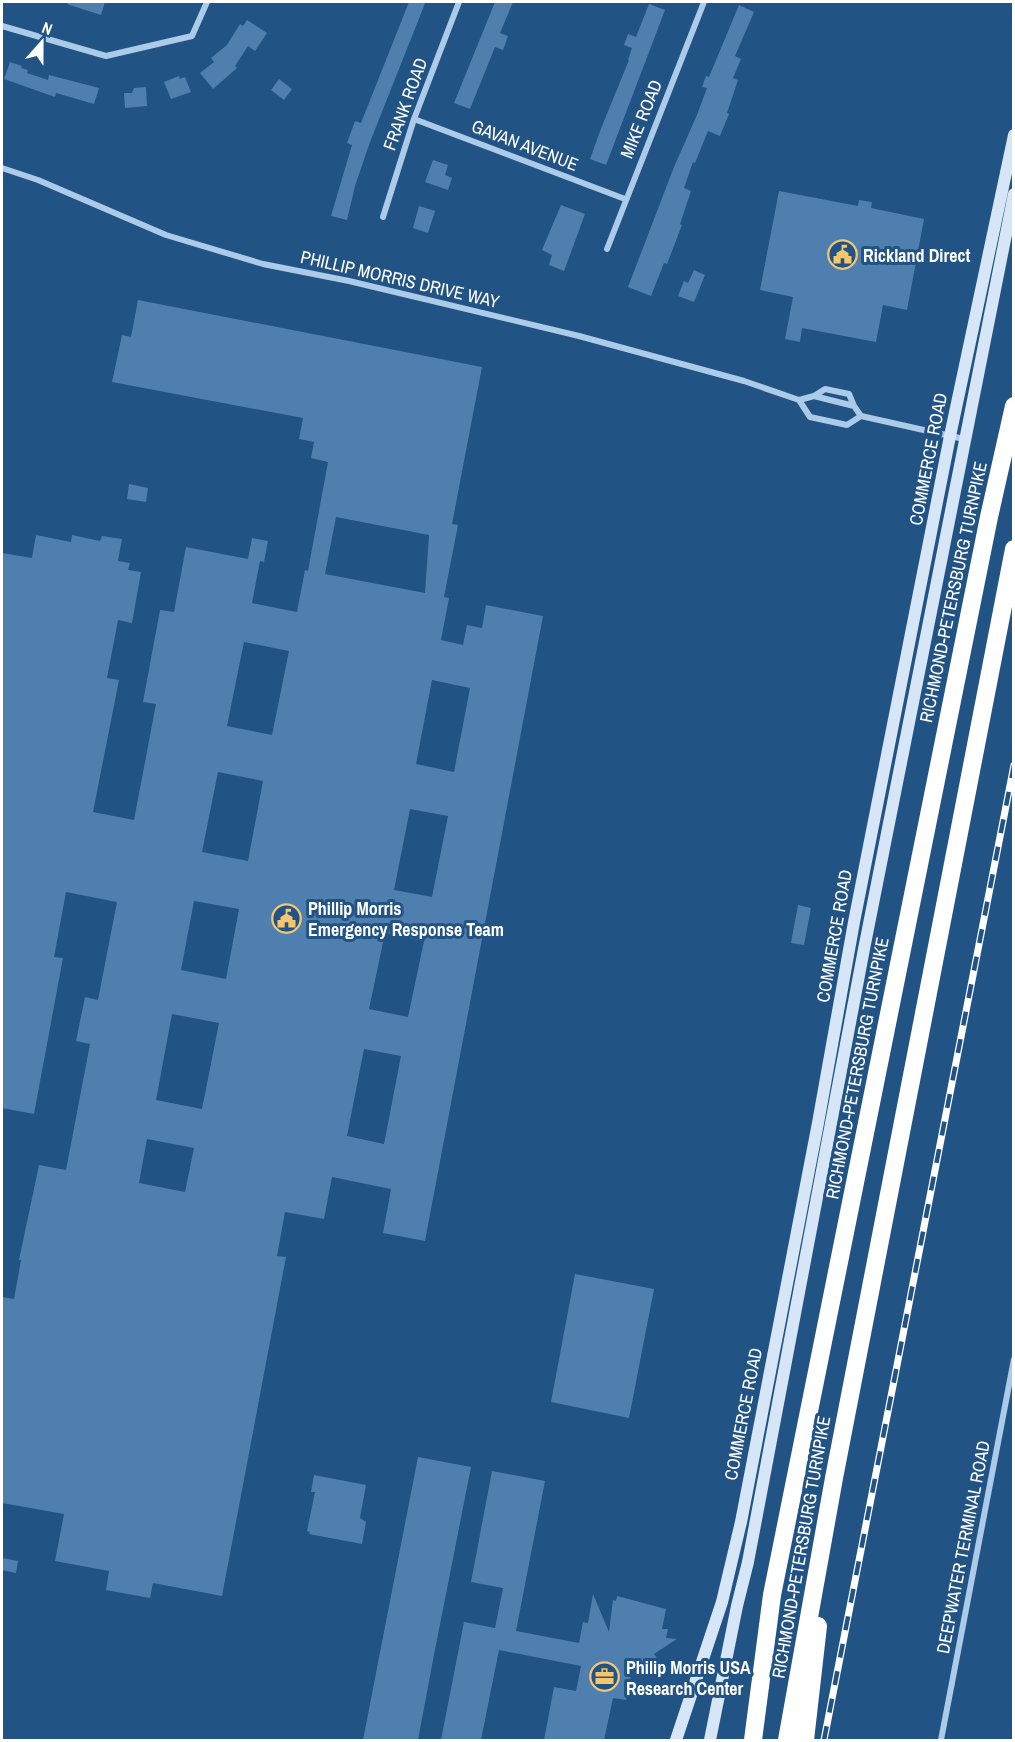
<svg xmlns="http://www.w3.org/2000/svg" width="1015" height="1742" font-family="'Archivo Narrow',sans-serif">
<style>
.building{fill:#4f7faf;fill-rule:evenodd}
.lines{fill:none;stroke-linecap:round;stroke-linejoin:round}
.street{stroke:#abcbe9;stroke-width:6}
.secondary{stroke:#d6e6f7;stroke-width:12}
.highway{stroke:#fff;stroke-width:18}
.rail-casing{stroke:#fff;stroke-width:7}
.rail{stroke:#225385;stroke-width:4.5;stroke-dasharray:14;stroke-linecap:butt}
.labels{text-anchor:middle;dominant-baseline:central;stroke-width:6;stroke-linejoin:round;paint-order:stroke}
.street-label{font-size:18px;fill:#fff;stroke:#225385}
.poi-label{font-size:18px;font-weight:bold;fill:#fff;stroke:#225385;text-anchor:start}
</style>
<rect width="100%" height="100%" fill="#225385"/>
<path class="building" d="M 68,2 L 105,2 L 101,15 L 67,4 Z
M 409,2 L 425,2 L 424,6 L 370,142 L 355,186 L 347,220 L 331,216 L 352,145 L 347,143 L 355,121 L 361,123 Z
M 495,2 L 513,2 L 500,33 L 508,36 L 503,50 L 495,47 L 470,109 L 454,103 Z
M 649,4 L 665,10 L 606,165 L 590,159 L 602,126 L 629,60 L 628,60 L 632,48 L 624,45 L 628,34 L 636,37 Z
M 739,5 L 754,12 L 735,56 L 741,59 L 733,78 L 738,80 L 727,113 L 729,114 L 720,136 L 708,131 L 695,163 L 693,162 L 684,188 L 691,191 L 680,224 L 682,225 L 667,264 L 664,263 L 651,296 L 628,287 L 674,167 L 697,115 L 707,88 L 702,87 L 706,76 L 709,77 Z
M 247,20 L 267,33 L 255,51 L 248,46 L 235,66 L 237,68 L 213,89 L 200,73 L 214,62 L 211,58 L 227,45 L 240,24 L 243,26 Z
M 10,62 L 22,66 L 21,68 L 28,70 L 27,73 L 48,80 L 49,75 L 99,88 L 94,104 L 56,93 L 55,97 L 4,79 Z
M 179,76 L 180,79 L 185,77 L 191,92 L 171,99 L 164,82 Z
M 279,79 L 292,89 L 284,100 L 271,90 Z
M 146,87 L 147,106 L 125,108 L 124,93 L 132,93 L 134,88 Z
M 433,160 L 448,165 L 445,175 L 452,178 L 448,190 L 425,182 Z
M 779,191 L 858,206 L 859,200 L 872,202 L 871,208 L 924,219 L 907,310 L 883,305 L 876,342 L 802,328 L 800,342 L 785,339 L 793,297 L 760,290 Z
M 561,205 L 585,214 L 564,271 L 549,265 L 552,255 L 542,250 Z
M 419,206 L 435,211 L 428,233 L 413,228 Z
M 694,270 L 705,275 L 694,302 L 678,296 L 684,281 L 688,283 Z
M 138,300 L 482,367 L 452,524 L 458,525 L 444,597 L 449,598 L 441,640 L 463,645 L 467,625 L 482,628 L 486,605 L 543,616 L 425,1241 L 383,1233 L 391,1189 L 332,1177 L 324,1219 L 285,1212 L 277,1256 L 286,1257 L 222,1596 L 153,1583 L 150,1598 L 106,1590 L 109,1571 L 55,1561 L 64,1514 L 2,1503 L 2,1297 L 14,1299 L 21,1260 L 19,1260 L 39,1165 L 66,1170 L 90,1044 L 76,1041 L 85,997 L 98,1000 L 117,902 L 66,892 L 54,957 L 63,958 L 34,1114 L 2,1108 L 2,553 L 32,558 L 36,535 L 71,542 L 72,535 L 100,541 L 102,536 L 122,539 L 118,561 L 130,563 L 128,570 L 141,572 L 132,623 L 118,620 L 107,678 L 119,680 L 93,812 L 134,820 L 156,704 L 143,702 L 160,610 L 174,612 L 186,547 L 248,559 L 252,538 L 268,541 L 264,562 L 260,561 L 252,603 L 297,612 L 305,570 L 308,571 L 328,462 L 311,458 L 314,442 L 299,439 L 303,418 L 112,382 L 122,335 L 131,337 ZM 336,517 L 429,535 L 425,593 L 325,574 ZM 244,642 L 289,651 L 272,735 L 227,726 ZM 432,680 L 470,688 L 454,772 L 416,764 ZM 218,772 L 263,781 L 248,861 L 202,852 ZM 410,809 L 448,816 L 432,897 L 394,890 ZM 194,901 L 239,909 L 226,979 L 181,970 ZM 385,933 L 424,941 L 408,1017 L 369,1009 ZM 172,1014 L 219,1023 L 202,1109 L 156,1100 ZM 364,1049 L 401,1056 L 384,1144 L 347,1136 ZM 147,1139 L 194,1148 L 185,1192 L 139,1183 Z
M 129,484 L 148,488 L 146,502 L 127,499 Z
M 798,905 L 811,908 L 804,945 L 791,943 Z
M 575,1274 L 654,1289 L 629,1418 L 551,1402 Z
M 418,1457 L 471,1467 L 433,1660 L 418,1740 L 363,1740 Z
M 492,1471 L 545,1481 L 516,1631 L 579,1643 L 583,1622 L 588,1623 L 593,1594 L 609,1632 L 613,1600 L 616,1601 L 617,1596 L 666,1609 L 662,1629 L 668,1629 L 666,1638 L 677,1639 L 654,1654 L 657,1658 L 642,1667 L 633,1665 L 626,1700 L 613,1698 L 604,1740 L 544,1740 L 554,1687 L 576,1691 L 581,1666 L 499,1650 L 481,1740 L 441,1740 L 464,1622 L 495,1628 L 503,1588 L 471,1582 Z
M 314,1475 L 366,1485 L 360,1518 L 366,1522 L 362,1544 L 309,1534 L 310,1532 L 307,1531 L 315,1492 L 311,1492 Z
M 2,1558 L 18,1561 L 16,1573 L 2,1570 Z"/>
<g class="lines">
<path class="street" d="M 2,26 L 106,56 L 192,36 L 207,2
M 414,119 L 625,199
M 2,168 L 38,180 L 166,235 L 263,264 L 349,281 L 579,336 L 744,381 L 799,400 L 814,396 L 825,389 L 849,394 L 854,406
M 383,217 L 414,119 L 459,2
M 607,249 L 704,2
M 814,396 L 854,406 L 861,416 L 964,439
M 799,400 L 810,417 L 847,425 L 861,416
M 941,1740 L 1014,1359"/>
<path class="secondary" d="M 676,1740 L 722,1602 L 741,1522 L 818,1123 L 854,922 L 950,436 L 1014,135
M 710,1740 L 737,1606 L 748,1562 L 864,949 L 1014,194"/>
<path class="highway" d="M 753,1740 L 772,1595 L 989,517 L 1014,406
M 787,1740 L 834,1478 L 1014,549
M 805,1740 L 818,1626"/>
<defs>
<path id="rail" d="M 824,1740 L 1014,765"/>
</defs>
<use href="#rail" class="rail-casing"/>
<use href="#rail" class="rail"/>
</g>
<defs>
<symbol id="civic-ring" viewBox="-11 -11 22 22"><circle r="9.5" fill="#225385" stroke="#f5c66d" stroke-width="1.5"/><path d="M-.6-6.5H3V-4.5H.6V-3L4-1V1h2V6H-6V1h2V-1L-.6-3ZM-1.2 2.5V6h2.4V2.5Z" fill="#f5c66d"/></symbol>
<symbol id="office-ring" viewBox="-11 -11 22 22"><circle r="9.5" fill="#225385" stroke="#f5c66d" stroke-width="1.5"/><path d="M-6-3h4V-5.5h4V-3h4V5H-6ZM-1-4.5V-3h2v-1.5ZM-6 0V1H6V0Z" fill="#f5c66d"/></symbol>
</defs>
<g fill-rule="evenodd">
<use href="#civic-ring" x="826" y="238" width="33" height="33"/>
<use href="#civic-ring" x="270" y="902" width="33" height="33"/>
<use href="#office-ring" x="588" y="1660" width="33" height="33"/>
</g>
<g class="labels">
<g class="street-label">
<text transform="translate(405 104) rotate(-70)">FRANK ROAD</text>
<text transform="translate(641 119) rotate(-68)">MIKE ROAD</text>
<text transform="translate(525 145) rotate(21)">GAVAN AVENUE</text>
<text transform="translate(400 279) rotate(13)">PHILLIP MORRIS DRIVE WAY</text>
<text transform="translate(928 459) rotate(-79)">COMMERCE ROAD</text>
<text transform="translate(953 592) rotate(-78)">RICHMOND-PETERSBURG TURNPIKE</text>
<text transform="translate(834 936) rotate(-80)">COMMERCE ROAD</text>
<text transform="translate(857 1068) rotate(-79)">RICHMOND-PETERSBURG TURNPIKE</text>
<text transform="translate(743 1414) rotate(-79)">COMMERCE ROAD</text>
<text transform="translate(801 1547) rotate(-80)">RICHMOND-PETERSBURG TURNPIKE</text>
<text transform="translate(963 1547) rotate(-79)">DEEPWATER TERMINAL ROAD</text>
</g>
<g class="poi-label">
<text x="863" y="255">Rickland Direct</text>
<text x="308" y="908">Phillip Morris<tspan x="308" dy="21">Emergency Response Team</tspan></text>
<text x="626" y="1667">Philip Morris USA<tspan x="626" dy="21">Research Center</tspan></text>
</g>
</g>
<rect width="1015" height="1742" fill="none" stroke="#ffffff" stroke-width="6"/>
<g transform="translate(42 42) rotate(21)" stroke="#225385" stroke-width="4.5" paint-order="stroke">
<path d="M0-4.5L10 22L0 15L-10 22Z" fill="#ffffff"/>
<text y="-9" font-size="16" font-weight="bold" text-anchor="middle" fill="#ffffff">N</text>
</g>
</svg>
